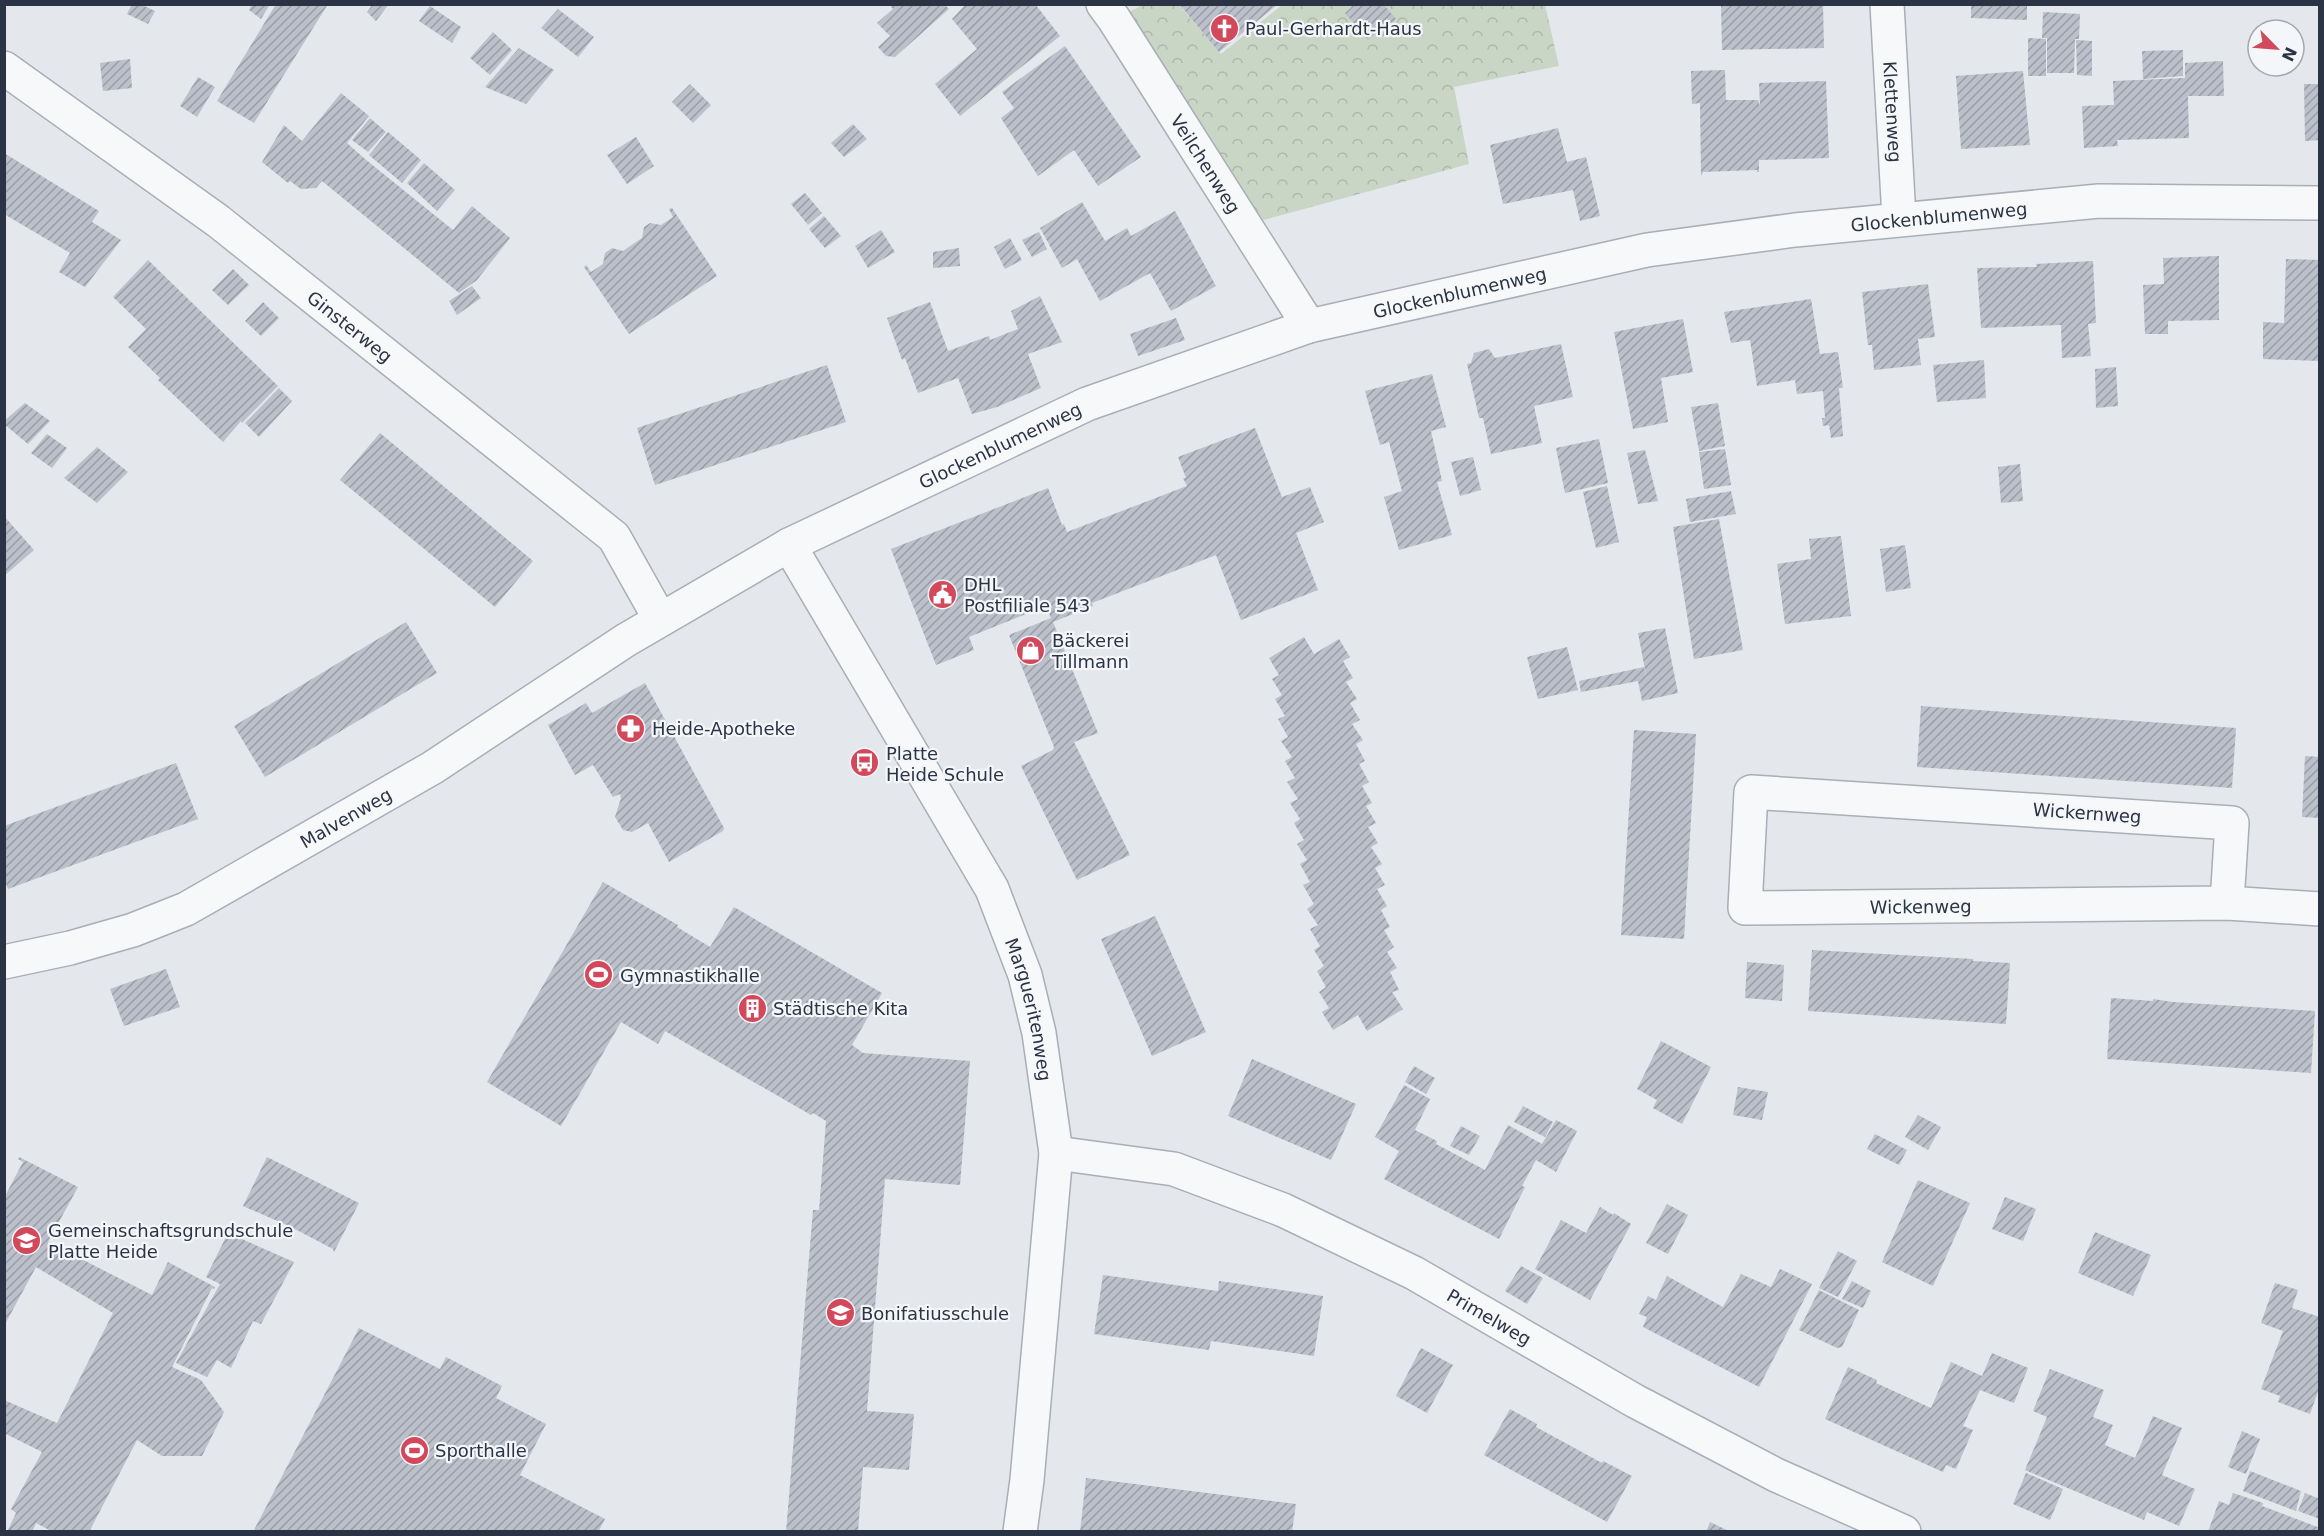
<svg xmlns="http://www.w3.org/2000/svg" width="2324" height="1536" font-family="'DejaVu Sans',sans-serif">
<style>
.park{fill:url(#park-crowns)}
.building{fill:url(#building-hatch)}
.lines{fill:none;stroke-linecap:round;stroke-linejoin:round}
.minor-casing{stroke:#a9aeb7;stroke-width:36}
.minor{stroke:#f7f8fa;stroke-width:33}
.labels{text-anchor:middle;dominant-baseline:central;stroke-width:4.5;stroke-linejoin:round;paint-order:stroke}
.poi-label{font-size:18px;fill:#2b3445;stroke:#f4f6f9;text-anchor:start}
.street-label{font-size:18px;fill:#2b3445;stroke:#f4f6f9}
</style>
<defs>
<pattern id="park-crowns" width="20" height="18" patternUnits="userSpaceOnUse" patternTransform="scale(1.5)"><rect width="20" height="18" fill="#c9d6c5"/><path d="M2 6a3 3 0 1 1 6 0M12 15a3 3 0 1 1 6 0" fill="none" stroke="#adb8ab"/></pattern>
<pattern id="building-hatch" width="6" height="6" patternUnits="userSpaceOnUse" patternTransform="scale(1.5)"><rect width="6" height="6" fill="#bbc0ca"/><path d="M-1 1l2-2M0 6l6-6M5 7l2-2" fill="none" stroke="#989da6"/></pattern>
</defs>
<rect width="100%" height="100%" fill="#e4e7ec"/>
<path class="park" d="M 1143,5 L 1179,5 L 1221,54 L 1282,5 L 1545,5 L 1559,66 L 1454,87 L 1469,164 L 1245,225 L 1114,19 Z"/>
<path class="building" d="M 132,4 L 140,4 L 155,11 L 148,24 L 127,14 Z
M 252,4 L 270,4 L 261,19 L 249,10 Z
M 276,4 L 328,4 L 254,123 L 217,101 Z
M 373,4 L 389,4 L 376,21 L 367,12 Z
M 894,4 L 944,4 L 949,9 L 895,57 L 886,56 L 878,47 L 890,36 L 877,23 L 893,9 L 891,7 Z
M 966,4 L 1035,4 L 1060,36 L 960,116 L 935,84 L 977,49 L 952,19 Z
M 1179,4 L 1278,4 L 1219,52 Z
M 1355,4 L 1383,4 L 1396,19 L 1368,40 L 1345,13 Z
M 1721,4 L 1823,4 L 1824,48 L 1722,50 Z
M 1971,4 L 2027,4 L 2027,20 L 1971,18 Z
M 430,6 L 461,27 L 452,43 L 419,21 Z
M 558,9 L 594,37 L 578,57 L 541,28 Z
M 2043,12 L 2080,14 L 2079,39 L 2075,39 L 2074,73 L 2047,73 L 2047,38 L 2042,38 Z
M 493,32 L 512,50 L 490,75 L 470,58 Z
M 2028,38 L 2046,39 L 2046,76 L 2028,76 Z
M 2076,40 L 2092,41 L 2092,76 L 2077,75 Z
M 1065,46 L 1141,157 L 1098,186 L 1074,150 L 1038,176 L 1001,118 L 1014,108 L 1002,92 Z
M 519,48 L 554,70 L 526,104 L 485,87 Z
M 2183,50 L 2183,76 L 2143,79 L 2142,51 Z
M 130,59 L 132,88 L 103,91 L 100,63 Z
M 2223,61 L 2224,96 L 2188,96 L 2189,138 L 2117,140 L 2118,146 L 2084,148 L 2082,106 L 2114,105 L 2113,81 L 2185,78 L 2185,63 Z
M 1725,70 L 1726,100 L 1758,100 L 1760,106 L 1759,83 L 1826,81 L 1829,158 L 1759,160 L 1759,172 L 1757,172 L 1757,170 L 1703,172 L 1701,176 L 1700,103 L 1692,104 L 1691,71 Z
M 2023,71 L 2030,145 L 1961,149 L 1956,76 Z
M 198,77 L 215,87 L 197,117 L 180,106 Z
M 690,84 L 711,105 L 693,123 L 672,102 Z
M 2304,84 L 2320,84 L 2320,140 L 2305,141 Z
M 341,93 L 369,116 L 347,143 L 365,159 L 453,230 L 472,206 L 510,238 L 477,280 L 459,293 L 322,181 L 316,188 L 301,189 L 290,181 L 288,183 L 262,162 L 284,125 L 302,141 Z
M 370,118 L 386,132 L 368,152 L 352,140 Z
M 853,124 L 867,139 L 844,157 L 831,143 Z
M 1558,128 L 1567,162 L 1586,157 L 1600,216 L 1580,221 L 1573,190 L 1503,204 L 1490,145 Z
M 388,132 L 421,160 L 402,183 L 369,155 Z
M 636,137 L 654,166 L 627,184 L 607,155 Z
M 4,153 L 99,211 L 92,222 L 121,240 L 85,287 L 59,272 L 70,253 L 4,214 Z
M 424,163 L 455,190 L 437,211 L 407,183 Z
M 805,193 L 822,213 L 808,225 L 791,204 Z
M 1082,202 L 1105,241 L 1127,228 L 1131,236 L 1175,211 L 1216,286 L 1171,311 L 1150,273 L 1100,301 L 1077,259 L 1062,268 L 1040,228 Z
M 672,208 L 717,276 L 629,334 L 584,267 L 586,265 L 591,272 L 603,264 L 605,253 L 612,248 L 623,251 L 642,238 L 644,227 L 650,223 L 661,225 L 673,217 L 669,209 Z
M 824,216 L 841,236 L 825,248 L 809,229 Z
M 881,230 L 895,252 L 868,268 L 855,246 Z
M 1039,232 L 1047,249 L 1032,257 L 1022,240 Z
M 1010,238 L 1022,260 L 1005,269 L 994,247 Z
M 959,248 L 960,266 L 933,268 L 933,252 Z
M 2219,256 L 2219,320 L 2168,321 L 2168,334 L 2145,334 L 2143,285 L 2164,284 L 2163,258 Z
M 2286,259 L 2320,260 L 2320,361 L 2263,359 L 2263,322 L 2284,323 Z
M 148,260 L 278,386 L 242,423 L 241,421 L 223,442 L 158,380 L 160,378 L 128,347 L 146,329 L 113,297 Z
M 2093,261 L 2096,323 L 2088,324 L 2091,356 L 2062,358 L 2061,325 L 1981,328 L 1977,268 L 2037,267 L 2036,264 Z
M 233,269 L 249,285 L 228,305 L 212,290 Z
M 1928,284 L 1935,337 L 1918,339 L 1921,365 L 1874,370 L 1872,345 L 1868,345 L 1862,292 Z
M 472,286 L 481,298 L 457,315 L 449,301 Z
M 1040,296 L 1062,342 L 1028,354 L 1041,388 L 997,407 L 972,414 L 958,378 L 918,393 L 905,358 L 902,360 L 887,318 L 930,302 L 948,351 L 989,336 L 990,340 L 1018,329 L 1011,311 Z
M 1811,299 L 1820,354 L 1838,352 L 1843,388 L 1839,388 L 1843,436 L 1831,438 L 1829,425 L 1823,426 L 1822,418 L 1825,418 L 1823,391 L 1797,394 L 1795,380 L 1757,386 L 1750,340 L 1731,343 L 1724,312 Z
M 263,302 L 279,318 L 261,336 L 245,321 Z
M 1176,318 L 1185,340 L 1138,356 L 1130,334 Z
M 1683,319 L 1693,372 L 1661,378 L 1668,422 L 1633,429 L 1614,332 Z
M 1561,344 L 1573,397 L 1534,406 L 1542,443 L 1491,454 L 1483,418 L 1479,418 L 1467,364 L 1471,363 L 1474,353 L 1489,349 L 1495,358 Z
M 1984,360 L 1986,398 L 1937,402 L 1933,365 Z
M 827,365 L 846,422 L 655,485 L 637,428 Z
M 2116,367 L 2118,406 L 2096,408 L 2095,369 Z
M 1432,374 L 1446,427 L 1431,431 L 1442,481 L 1437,482 L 1452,535 L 1399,550 L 1384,497 L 1402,491 L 1389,442 L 1380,445 L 1365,391 Z
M 279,388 L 292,401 L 259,437 L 245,423 Z
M 25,403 L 50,421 L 28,444 L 4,424 L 4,421 Z
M 1718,403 L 1725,446 L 1699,451 L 1691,407 Z
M 1255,428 L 1282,497 L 1310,487 L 1324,522 L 1296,533 L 1318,590 L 1241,620 L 1216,555 L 1092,603 L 1093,606 L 1053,622 L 1098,733 L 1074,742 L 1130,855 L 1077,880 L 1021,766 L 1053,750 L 1054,747 L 1009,635 L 1051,618 L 1046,606 L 969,637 L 974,650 L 936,665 L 891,549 L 1048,488 L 1062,525 L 1064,524 L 1067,532 L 1187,486 L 1183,478 L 1186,478 L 1178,457 Z
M 380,433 L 533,561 L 495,607 L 340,480 Z
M 47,434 L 67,448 L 52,468 L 31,453 Z
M 1599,439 L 1608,483 L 1565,493 L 1556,448 Z
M 97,447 L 128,472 L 97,503 L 64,478 Z
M 1725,449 L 1731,485 L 1704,489 L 1699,452 Z
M 1645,450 L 1658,501 L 1638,504 L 1627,453 Z
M 1473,457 L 1481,490 L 1460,496 L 1451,462 Z
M 2020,464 L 2023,501 L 2001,503 L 1998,467 Z
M 1607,486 L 1619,542 L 1596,548 L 1583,492 Z
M 1731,491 L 1736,514 L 1690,522 L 1686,499 Z
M 4,516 L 34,550 L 4,576 Z
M 1719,519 L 1743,650 L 1694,659 L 1673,527 Z
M 1841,536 L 1851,616 L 1785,624 L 1777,564 L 1811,559 L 1809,539 Z
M 1905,545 L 1911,588 L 1886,592 L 1880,549 Z
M 406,622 L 437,673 L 265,777 L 234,726 Z
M 1665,628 L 1678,693 L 1642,701 L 1638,681 L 1581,692 L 1579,681 L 1644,667 L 1647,680 L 1638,633 Z
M 1304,637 L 1314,654 L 1339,639 L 1350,657 L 1343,661 L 1353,678 L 1346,682 L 1357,699 L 1350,703 L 1360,720 L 1352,724 L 1363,740 L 1356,744 L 1365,761 L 1359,764 L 1369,782 L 1362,786 L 1372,803 L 1366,806 L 1376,823 L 1368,827 L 1378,843 L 1371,847 L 1382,864 L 1375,868 L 1385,885 L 1377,889 L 1387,906 L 1381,910 L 1390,927 L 1384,930 L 1394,947 L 1387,952 L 1397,968 L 1390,972 L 1399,990 L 1392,992 L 1403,1009 L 1367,1031 L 1358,1015 L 1333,1030 L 1322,1012 L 1329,1008 L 1319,992 L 1326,987 L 1317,971 L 1324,966 L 1314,950 L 1320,946 L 1310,929 L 1318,925 L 1307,909 L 1314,904 L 1303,885 L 1310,882 L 1300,864 L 1307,860 L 1297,844 L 1304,840 L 1294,823 L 1300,819 L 1290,803 L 1298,799 L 1287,782 L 1295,778 L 1285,761 L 1292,757 L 1281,741 L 1288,737 L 1278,719 L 1285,716 L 1275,699 L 1282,695 L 1272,679 L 1279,675 L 1269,658 Z
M 1567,647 L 1578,690 L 1538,699 L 1527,657 Z
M 645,683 L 724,828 L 723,831 L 669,862 L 648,823 L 632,832 L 623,830 L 615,817 L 621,798 L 620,794 L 613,797 L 593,765 L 575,775 L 548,725 L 586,703 L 592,713 Z
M 1921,706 L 2236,728 L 2232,788 L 1917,767 Z
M 1634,730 L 1696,734 L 1684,939 L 1621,935 Z
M 2305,756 L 2320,757 L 2320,818 L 2302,817 Z
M 176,763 L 198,819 L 8,889 L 4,879 L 4,826 Z
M 603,882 L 678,925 L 677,927 L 710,947 L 734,907 L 882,993 L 852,1045 L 863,1053 L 970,1061 L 960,1185 L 885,1179 L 867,1411 L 914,1414 L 909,1470 L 863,1467 L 858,1532 L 786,1532 L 813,1210 L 819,1210 L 826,1121 L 813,1113 L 811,1115 L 665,1031 L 658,1044 L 621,1022 L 561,1126 L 487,1082 Z
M 1155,916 L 1206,1032 L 1152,1056 L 1101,939 Z
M 1812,950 L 1973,959 L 1973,961 L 2010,963 L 2006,1024 L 1808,1011 Z
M 1747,962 L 1784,965 L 1782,1001 L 1745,998 Z
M 166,969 L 180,1007 L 124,1026 L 110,989 Z
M 2111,998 L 2153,1001 L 2153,999 L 2173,1002 L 2315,1011 L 2311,1073 L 2107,1059 Z
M 1661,1041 L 1711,1067 L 1682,1124 L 1653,1108 L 1657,1100 L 1637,1089 Z
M 1252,1059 L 1356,1104 L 1331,1160 L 1228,1116 Z
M 1414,1066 L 1435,1078 L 1426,1094 L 1405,1082 Z
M 1404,1085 L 1430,1099 L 1415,1130 L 1437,1141 L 1436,1144 L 1485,1170 L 1508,1125 L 1542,1144 L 1556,1120 L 1577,1131 L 1556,1172 L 1536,1160 L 1522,1186 L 1525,1187 L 1499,1239 L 1384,1179 L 1399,1151 L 1375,1137 Z
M 1738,1087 L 1768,1092 L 1762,1120 L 1733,1115 Z
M 1523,1106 L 1553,1122 L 1545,1137 L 1514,1122 Z
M 1918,1115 L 1941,1127 L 1928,1150 L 1905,1137 Z
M 1461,1126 L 1480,1136 L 1469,1155 L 1450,1146 Z
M 1875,1134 L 1907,1150 L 1899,1165 L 1867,1149 Z
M 19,1157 L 78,1187 L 48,1242 L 152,1295 L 168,1262 L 215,1287 L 214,1289 L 212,1288 L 172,1367 L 201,1380 L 224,1412 L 202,1456 L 162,1456 L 137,1440 L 89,1532 L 53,1532 L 36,1523 L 32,1532 L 7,1532 L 16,1513 L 11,1509 L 42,1452 L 4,1433 L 4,1400 L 57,1423 L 113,1313 L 36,1267 L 4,1326 L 4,1198 L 23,1162 L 18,1159 Z
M 267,1157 L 359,1203 L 334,1252 L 333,1249 L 289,1226 L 243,1206 Z
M 1918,1180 L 1970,1203 L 1933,1286 L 1882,1262 Z
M 2005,1197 L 2036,1209 L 2023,1241 L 1992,1229 Z
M 1667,1204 L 1688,1215 L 1668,1254 L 1646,1243 Z
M 1600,1207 L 1613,1215 L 1614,1213 L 1631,1224 L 1590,1300 L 1535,1269 L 1561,1220 L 1586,1233 Z
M 2095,1232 L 2151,1255 L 2133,1296 L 2078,1273 Z
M 228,1233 L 294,1262 L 261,1324 L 253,1321 L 231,1368 L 217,1360 L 207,1377 L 176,1363 L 220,1284 L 206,1277 Z
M 1838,1251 L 1857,1261 L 1838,1297 L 1819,1288 Z
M 1521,1266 L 1543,1278 L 1527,1304 L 1505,1291 Z
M 1780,1269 L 1812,1284 L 1759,1387 L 1643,1327 L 1647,1317 L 1639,1314 L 1648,1296 L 1656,1300 L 1667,1276 L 1723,1307 L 1741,1274 L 1771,1287 Z
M 1103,1275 L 1218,1291 L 1219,1281 L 1323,1296 L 1314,1356 L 1211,1341 L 1209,1350 L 1094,1334 Z
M 1852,1281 L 1871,1291 L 1863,1308 L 1842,1299 Z
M 2275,1283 L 2298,1290 L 2292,1308 L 2320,1317 L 2320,1386 L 2310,1414 L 2278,1402 L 2280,1396 L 2261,1389 L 2283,1331 L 2261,1323 Z
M 1819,1290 L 1859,1310 L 1842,1347 L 1837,1348 L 1799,1330 Z
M 359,1328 L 440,1369 L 446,1357 L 502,1386 L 496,1398 L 546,1424 L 520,1475 L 605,1519 L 598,1532 L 253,1532 Z
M 1421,1348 L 1453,1365 L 1427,1413 L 1396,1396 Z
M 1992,1353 L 2028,1368 L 2014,1403 L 1980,1390 L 1963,1426 L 1973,1430 L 1956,1469 L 1946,1465 L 1943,1472 L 1825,1419 L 1848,1367 L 1877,1380 L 1876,1383 L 1931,1408 L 1951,1362 L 1982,1376 Z
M 2050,1369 L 2104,1390 L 2093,1417 L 2113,1425 L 2105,1445 L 2135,1458 L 2153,1416 L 2182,1428 L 2162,1475 L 2195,1489 L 2179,1526 L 2147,1512 L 2144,1520 L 2025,1470 L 2047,1417 L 2033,1411 Z
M 1510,1409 L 1537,1424 L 1536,1427 L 1602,1463 L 1603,1461 L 1632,1476 L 1607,1522 L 1484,1455 Z
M 2242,1431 L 2260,1439 L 2246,1474 L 2228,1467 Z
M 2250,1471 L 2301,1491 L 2296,1511 L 2243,1491 Z
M 2026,1473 L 2063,1489 L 2050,1520 L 2013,1504 Z
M 1086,1478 L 1296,1504 L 1292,1532 L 1080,1532 Z
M 2233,1493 L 2263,1503 L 2262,1506 L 2320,1528 L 2320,1532 L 2208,1532 L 2219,1501 L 2229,1505 Z
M 2305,1493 L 2320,1499 L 2320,1519 L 2298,1511 Z
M 1710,1522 L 1731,1532 L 1706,1532 Z"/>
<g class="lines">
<defs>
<g id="minor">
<path id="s1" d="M 1103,4 L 1114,19 L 1309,326"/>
<path id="s2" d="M 1887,4 L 1899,218"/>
<path id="s3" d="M 4,68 L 218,221 L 614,537 L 660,619"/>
<path id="s4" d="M 789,545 L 992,889 L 1025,975 L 1039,1033 L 1056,1153 L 1027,1480 L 1020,1532"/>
<path id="s5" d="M 2227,903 L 2232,823 L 1751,792 L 1745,908 L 2227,903 L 2320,909"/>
<path id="s6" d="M 4,962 L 70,948 L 133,930 L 186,909 L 432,768 L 626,640 L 789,545 L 1087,404 L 1309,326 L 1647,250 L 1795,230 L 2099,201 L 2320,203"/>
<path id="s7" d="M 1056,1153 L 1174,1169 L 1283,1210 L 1414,1273 L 1635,1401 L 1776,1475 L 1904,1532"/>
</g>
</defs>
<use href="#minor" class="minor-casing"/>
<use href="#minor" class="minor"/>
</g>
<defs>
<symbol id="church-disc" viewBox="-11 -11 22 22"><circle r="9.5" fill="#d1495b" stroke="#f4f6f9"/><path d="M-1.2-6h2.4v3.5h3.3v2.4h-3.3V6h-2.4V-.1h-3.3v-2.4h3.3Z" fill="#fff"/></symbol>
<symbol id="civic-disc" viewBox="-11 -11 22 22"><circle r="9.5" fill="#d1495b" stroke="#f4f6f9"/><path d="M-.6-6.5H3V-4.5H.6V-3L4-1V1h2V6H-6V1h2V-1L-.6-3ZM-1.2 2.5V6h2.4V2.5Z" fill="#fff"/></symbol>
<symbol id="shop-disc" viewBox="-11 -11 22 22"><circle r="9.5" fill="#d1495b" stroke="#f4f6f9"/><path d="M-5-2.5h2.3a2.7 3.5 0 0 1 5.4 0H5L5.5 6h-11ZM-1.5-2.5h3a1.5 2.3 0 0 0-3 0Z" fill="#fff"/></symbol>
<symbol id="pharmacy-disc" viewBox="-11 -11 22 22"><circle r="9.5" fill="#d1495b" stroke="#f4f6f9"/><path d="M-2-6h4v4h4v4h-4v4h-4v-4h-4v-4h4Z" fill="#fff"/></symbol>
<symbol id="bus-disc" viewBox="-11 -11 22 22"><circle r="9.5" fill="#d1495b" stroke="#f4f6f9"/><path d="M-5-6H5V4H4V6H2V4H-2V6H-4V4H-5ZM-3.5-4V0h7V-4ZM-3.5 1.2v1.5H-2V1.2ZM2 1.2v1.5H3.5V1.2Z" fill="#fff"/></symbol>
<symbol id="stadium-disc" viewBox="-11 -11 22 22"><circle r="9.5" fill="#d1495b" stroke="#f4f6f9"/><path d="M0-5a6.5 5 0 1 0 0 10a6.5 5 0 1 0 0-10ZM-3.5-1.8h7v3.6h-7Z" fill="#fff"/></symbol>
<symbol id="building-disc" viewBox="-11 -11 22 22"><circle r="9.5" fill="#d1495b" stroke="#f4f6f9"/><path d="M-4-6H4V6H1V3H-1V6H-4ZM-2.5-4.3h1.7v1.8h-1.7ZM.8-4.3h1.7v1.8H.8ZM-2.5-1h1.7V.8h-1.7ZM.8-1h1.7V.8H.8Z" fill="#fff"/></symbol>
<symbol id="school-disc" viewBox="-11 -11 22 22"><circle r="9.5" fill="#d1495b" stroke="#f4f6f9"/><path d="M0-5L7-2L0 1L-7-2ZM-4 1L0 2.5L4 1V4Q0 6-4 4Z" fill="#fff"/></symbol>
</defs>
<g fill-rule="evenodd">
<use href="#church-disc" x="1208" y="12" width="33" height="33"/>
<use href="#civic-disc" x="926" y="578" width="33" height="33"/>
<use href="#shop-disc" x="1014" y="634" width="33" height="33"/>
<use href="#pharmacy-disc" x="614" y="712" width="33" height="33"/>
<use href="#bus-disc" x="848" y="746" width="33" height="33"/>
<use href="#stadium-disc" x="582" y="958" width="33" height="33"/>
<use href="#building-disc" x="736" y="992" width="33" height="33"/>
<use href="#school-disc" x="10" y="1224" width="33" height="33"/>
<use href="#school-disc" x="824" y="1296" width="33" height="33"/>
<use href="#stadium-disc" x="398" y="1434" width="33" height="33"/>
</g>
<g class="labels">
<g class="poi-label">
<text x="1245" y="28">Paul-Gerhardt-Haus</text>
<text x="964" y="584">DHL<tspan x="964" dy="21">Postfiliale 543</tspan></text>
<text x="1052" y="640">Bäckerei<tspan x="1052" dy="21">Tillmann</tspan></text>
<text x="652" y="728">Heide-Apotheke</text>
<text x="886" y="753">Platte<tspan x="886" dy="21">Heide Schule</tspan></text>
<text x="620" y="975">Gymnastikhalle</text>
<text x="773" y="1008">Städtische Kita</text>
<text x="48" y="1230">Gemeinschaftsgrundschule<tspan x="48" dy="21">Platte Heide</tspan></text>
<text x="861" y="1313">Bonifatiusschule</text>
<text x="435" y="1450">Sporthalle</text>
</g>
<g class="street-label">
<text stroke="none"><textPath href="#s2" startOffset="108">Klettenweg</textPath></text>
<text stroke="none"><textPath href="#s1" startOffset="190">Veilchenweg</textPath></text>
<text stroke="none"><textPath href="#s6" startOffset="2100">Glockenblumenweg</textPath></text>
<text stroke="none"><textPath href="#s6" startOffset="1614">Glockenblumenweg</textPath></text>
<text stroke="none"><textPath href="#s3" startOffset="432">Ginsterweg</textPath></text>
<text stroke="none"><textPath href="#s6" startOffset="1128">Glockenblumenweg</textPath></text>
<text transform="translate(2087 813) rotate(4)">Wickernweg</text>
<text stroke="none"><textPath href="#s6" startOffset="374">Malvenweg</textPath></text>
<text stroke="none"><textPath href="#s5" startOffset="854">Wickenweg</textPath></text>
<text stroke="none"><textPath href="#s4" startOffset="526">Margueritenweg</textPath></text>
<text stroke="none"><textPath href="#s7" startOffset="468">Primelweg</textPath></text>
</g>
</g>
<rect width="2324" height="1536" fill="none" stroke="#2b3445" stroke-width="12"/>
<g transform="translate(2276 48) rotate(115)"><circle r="28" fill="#f4f6f9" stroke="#a4a8b1" stroke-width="1.5"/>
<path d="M0-4.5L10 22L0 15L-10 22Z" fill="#d1495b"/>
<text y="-9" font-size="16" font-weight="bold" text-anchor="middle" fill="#2b3445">N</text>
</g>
</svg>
